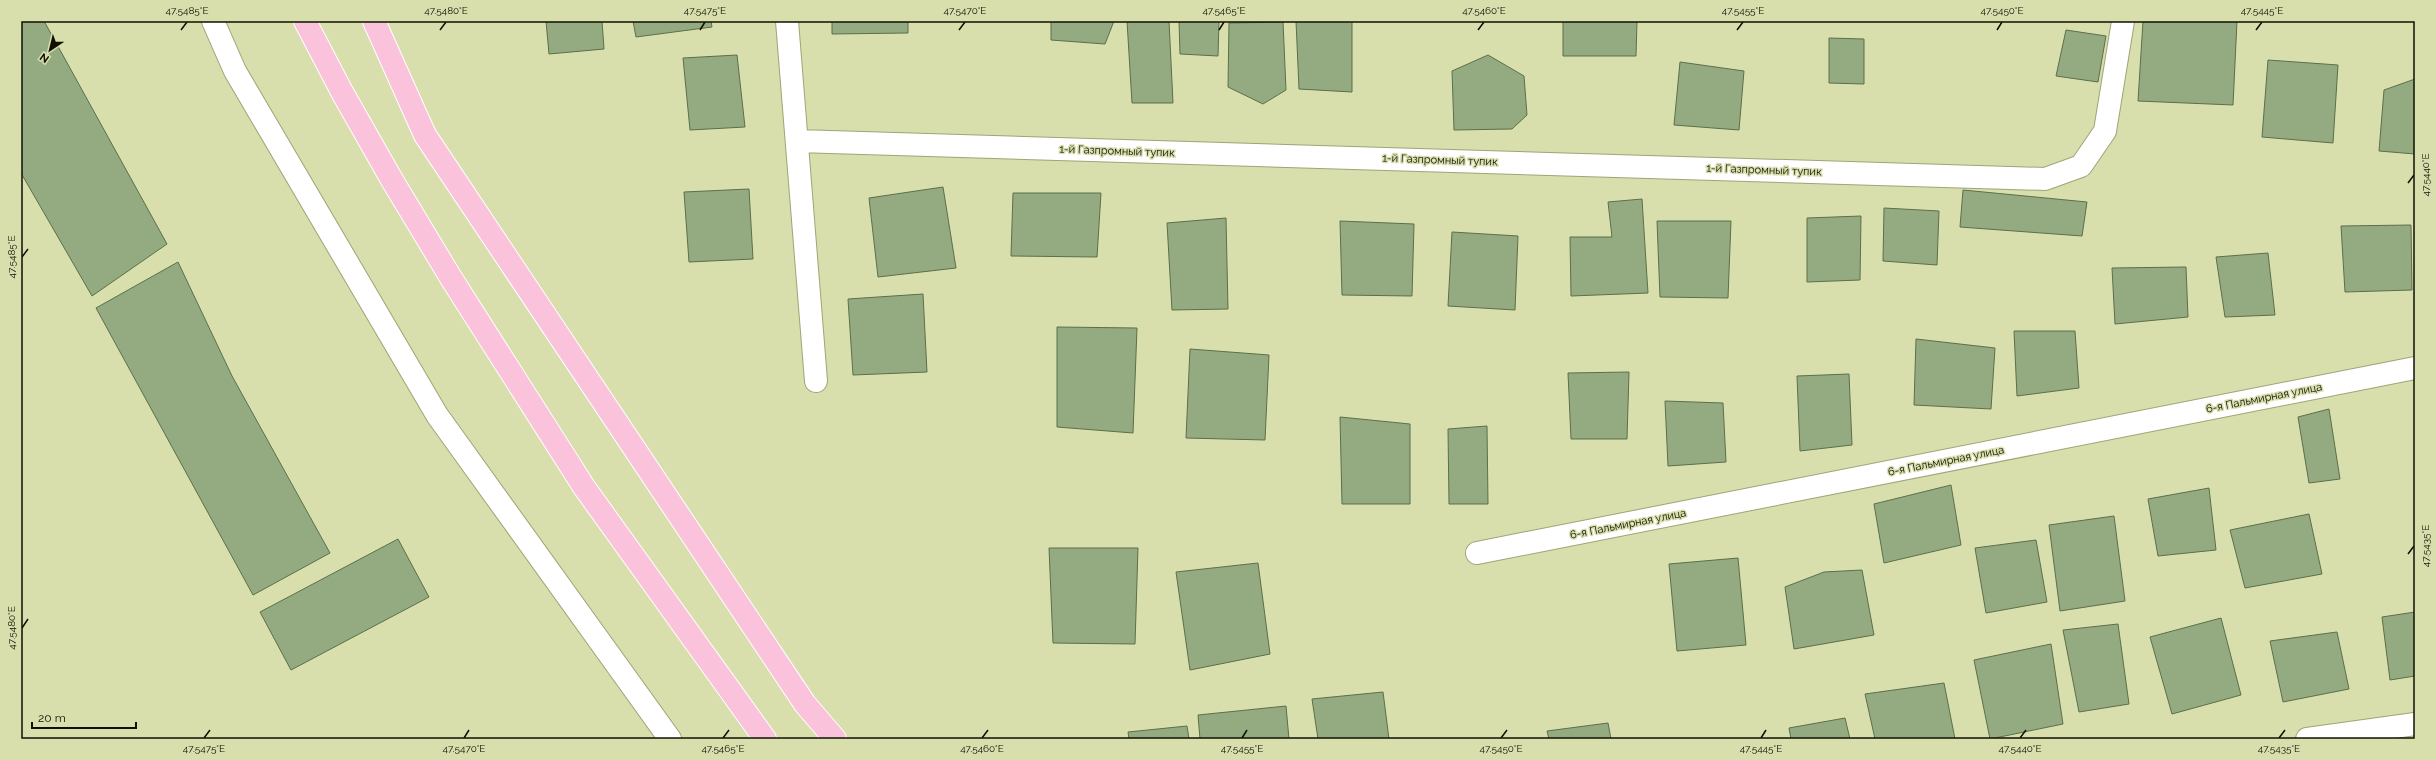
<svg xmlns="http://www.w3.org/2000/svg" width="2436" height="760" font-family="Raleway,sans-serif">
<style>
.building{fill:#94ab82;stroke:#5b7049}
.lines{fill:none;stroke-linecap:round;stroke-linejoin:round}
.minor-casing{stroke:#a0a476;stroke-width:24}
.primary-casing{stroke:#fff;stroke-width:24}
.minor{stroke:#fff;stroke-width:22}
.primary{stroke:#fac2db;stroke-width:22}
.ticks{fill:none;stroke:#0f1002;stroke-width:1.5}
.labels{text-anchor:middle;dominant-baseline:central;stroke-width:3;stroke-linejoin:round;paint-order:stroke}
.street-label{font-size:11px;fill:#0f1002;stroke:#d9dead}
.neatline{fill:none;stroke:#0f1002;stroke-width:1.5}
.ticks-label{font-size:10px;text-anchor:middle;fill:#0f1002}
</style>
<rect width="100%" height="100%" fill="#d9dead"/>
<path class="building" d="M 21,21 L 44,21 L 167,244 L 92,296 L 21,173 Z
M 546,21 L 602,21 L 604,49 L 549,54 Z
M 633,21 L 711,21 L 712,27 L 636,37 Z
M 832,21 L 908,21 L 908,33 L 832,34 Z
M 1051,21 L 1114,21 L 1105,44 L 1051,40 Z
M 1127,21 L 1169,21 L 1173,103 L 1132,103 Z
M 1179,21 L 1219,21 L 1218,56 L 1180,54 Z
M 1296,21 L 1352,21 L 1352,92 L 1299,89 Z
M 1563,21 L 1637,21 L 1636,56 L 1563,56 Z
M 2143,21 L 2237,21 L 2233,105 L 2138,101 Z
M 1283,22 L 1286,90 L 1263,104 L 1228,87 L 1229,23 Z
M 2066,30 L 2106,36 L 2098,82 L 2056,76 Z
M 1829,38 L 1864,39 L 1864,84 L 1829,83 Z
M 737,55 L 745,127 L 690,130 L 683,58 Z
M 1488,55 L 1524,76 L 1527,115 L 1512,129 L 1454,130 L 1452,71 Z
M 2268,60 L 2338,65 L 2333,143 L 2262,137 Z
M 1680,62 L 1744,71 L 1739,130 L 1674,125 Z
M 2415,79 L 2415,154 L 2379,151 L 2384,90 Z
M 943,187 L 956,268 L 878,277 L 869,198 Z
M 749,189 L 753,259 L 689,262 L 684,192 Z
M 1963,190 L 2087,202 L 2082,236 L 1960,227 Z
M 1013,193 L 1101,193 L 1097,257 L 1011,256 Z
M 1642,199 L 1648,293 L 1571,296 L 1570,237 L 1612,237 L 1608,202 Z
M 1884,208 L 1939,211 L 1937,265 L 1883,261 Z
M 1861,216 L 1860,280 L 1807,282 L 1807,218 Z
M 1226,218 L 1228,309 L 1172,310 L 1167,223 Z
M 1340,221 L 1414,224 L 1412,296 L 1342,295 Z
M 1657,221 L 1731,221 L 1728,298 L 1660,297 Z
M 2411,225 L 2412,290 L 2345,292 L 2341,226 Z
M 1452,232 L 1518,236 L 1515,310 L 1448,306 Z
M 2268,253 L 2275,315 L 2225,317 L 2216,257 Z
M 178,262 L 232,376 L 330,553 L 253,595 L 96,308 Z
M 2186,267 L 2188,317 L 2115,324 L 2112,268 Z
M 923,294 L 927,372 L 853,375 L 848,299 Z
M 1057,327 L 1137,328 L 1133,433 L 1057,427 Z
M 2014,331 L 2075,331 L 2079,388 L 2017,396 Z
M 1916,339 L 1995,348 L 1991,409 L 1914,405 Z
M 1190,349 L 1269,355 L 1265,440 L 1186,438 Z
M 1629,372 L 1627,439 L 1571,439 L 1568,373 Z
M 1849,374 L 1852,445 L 1800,451 L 1797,376 Z
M 1665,401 L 1723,403 L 1726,462 L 1668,466 Z
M 2329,409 L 2340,479 L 2309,483 L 2298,417 Z
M 1340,417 L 1410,424 L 1410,504 L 1342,504 Z
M 1487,426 L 1488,504 L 1449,504 L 1448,429 Z
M 1951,485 L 1961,545 L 1884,563 L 1874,504 Z
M 2209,488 L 2216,550 L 2158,556 L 2148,499 Z
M 2309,514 L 2322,574 L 2245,588 L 2230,530 Z
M 2114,516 L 2125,601 L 2060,611 L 2049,525 Z
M 398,539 L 429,597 L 291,670 L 260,612 Z
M 2036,540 L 2047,602 L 1986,613 L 1975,548 Z
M 1049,548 L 1138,548 L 1135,644 L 1053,643 Z
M 1738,558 L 1746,645 L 1677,651 L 1669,564 Z
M 1258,563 L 1270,654 L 1190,670 L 1176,572 Z
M 1862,570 L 1874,635 L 1794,649 L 1785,587 L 1824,572 Z
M 2415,612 L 2415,676 L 2390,680 L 2382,617 Z
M 2221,618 L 2241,695 L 2172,714 L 2150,637 Z
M 2118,624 L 2129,704 L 2079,712 L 2063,630 Z
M 2337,632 L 2349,689 L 2283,702 L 2270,641 Z
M 2051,644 L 2063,724 L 1990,739 L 1974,660 Z
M 1944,683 L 1955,739 L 1875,739 L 1865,694 Z
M 1383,692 L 1389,739 L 1318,739 L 1312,699 Z
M 1286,706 L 1289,739 L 1200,739 L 1198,715 Z
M 1845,718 L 1850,739 L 1791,739 L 1789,728 Z
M 1608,723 L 1611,739 L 1549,739 L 1547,731 Z
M 1187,726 L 1189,739 L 1129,739 L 1128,732 Z"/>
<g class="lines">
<defs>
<path id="minor" d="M 213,21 L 235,71 L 437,415 L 670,739
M 787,21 L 816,381
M 797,141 L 2045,179 L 2081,166 L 2105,131 L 2123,21
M 1477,553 L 2415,368
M 2307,739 L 2415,724"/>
<path id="primary" d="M 305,21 L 342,92 L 392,180 L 451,278 L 584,487 L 765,739
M 374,21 L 425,135 L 805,704 L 835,739"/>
</defs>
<use href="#minor" class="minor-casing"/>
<use href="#primary" class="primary-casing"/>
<use href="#minor" class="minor"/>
<use href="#primary" class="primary"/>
</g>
<path class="ticks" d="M 181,30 L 187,22M 440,30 L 446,22M 700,30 L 705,22M 959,30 L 965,22M 1219,30 L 1224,22M 1478,30 L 1484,22M 1737,30 L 1743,22M 1997,30 L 2002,22M 2256,30 L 2262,22M 2408,183 L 2414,175M 22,257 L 28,249M 2408,554 L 2414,546M 22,628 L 28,619M 204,738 L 210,730M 464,738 L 469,730M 723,738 L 729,730M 982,738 L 988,730M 1242,738 L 1247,730M 1501,738 L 1507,730M 1761,738 L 1766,730M 2020,738 L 2026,730M 2279,738 L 2285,730"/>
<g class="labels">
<g class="street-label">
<text transform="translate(1117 151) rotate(2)">1-й Газпромный тупик</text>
<text transform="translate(1440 160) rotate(2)">1-й Газпромный тупик</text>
<text transform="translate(1764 170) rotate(2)">1-й Газпромный тупик</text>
<text transform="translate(2264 398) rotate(-11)">6-я Пальмирная улица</text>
<text transform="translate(1946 461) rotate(-11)">6-я Пальмирная улица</text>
<text transform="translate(1628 524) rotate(-11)">6-я Пальмирная улица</text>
</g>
</g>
<rect width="2436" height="760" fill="none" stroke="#d9dead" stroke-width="44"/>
<g transform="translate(50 50) rotate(215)" stroke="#d9dead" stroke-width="3" paint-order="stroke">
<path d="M0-3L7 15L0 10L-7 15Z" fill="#0f1002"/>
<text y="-6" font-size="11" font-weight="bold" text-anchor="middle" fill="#0f1002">N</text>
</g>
<path d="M32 722v6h104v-6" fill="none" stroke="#0f1002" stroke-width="2"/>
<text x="38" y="722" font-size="12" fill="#0f1002" stroke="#d9dead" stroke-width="3" paint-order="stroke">20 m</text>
<rect x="22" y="22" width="2392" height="716" class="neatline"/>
<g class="ticks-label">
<text x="187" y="14">47.5485°E</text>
<text x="446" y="14">47.5480°E</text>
<text x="705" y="14">47.5475°E</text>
<text x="965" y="14">47.5470°E</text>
<text x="1224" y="14">47.5465°E</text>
<text x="1484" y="14">47.5460°E</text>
<text x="1743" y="14">47.5455°E</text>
<text x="2002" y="14">47.5450°E</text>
<text x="2262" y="14">47.5445°E</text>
<text transform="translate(2425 175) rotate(-90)" y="4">47.5440°E</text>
<text transform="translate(11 257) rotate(-90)" y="4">47.5485°E</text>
<text transform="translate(2425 546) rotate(-90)" y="4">47.5435°E</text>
<text transform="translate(11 628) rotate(-90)" y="4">47.5480°E</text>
<text x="204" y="752">47.5475°E</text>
<text x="464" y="752">47.5470°E</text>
<text x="723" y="752">47.5465°E</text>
<text x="982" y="752">47.5460°E</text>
<text x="1242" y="752">47.5455°E</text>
<text x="1501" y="752">47.5450°E</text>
<text x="1761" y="752">47.5445°E</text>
<text x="2020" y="752">47.5440°E</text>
<text x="2279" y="752">47.5435°E</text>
</g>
</svg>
